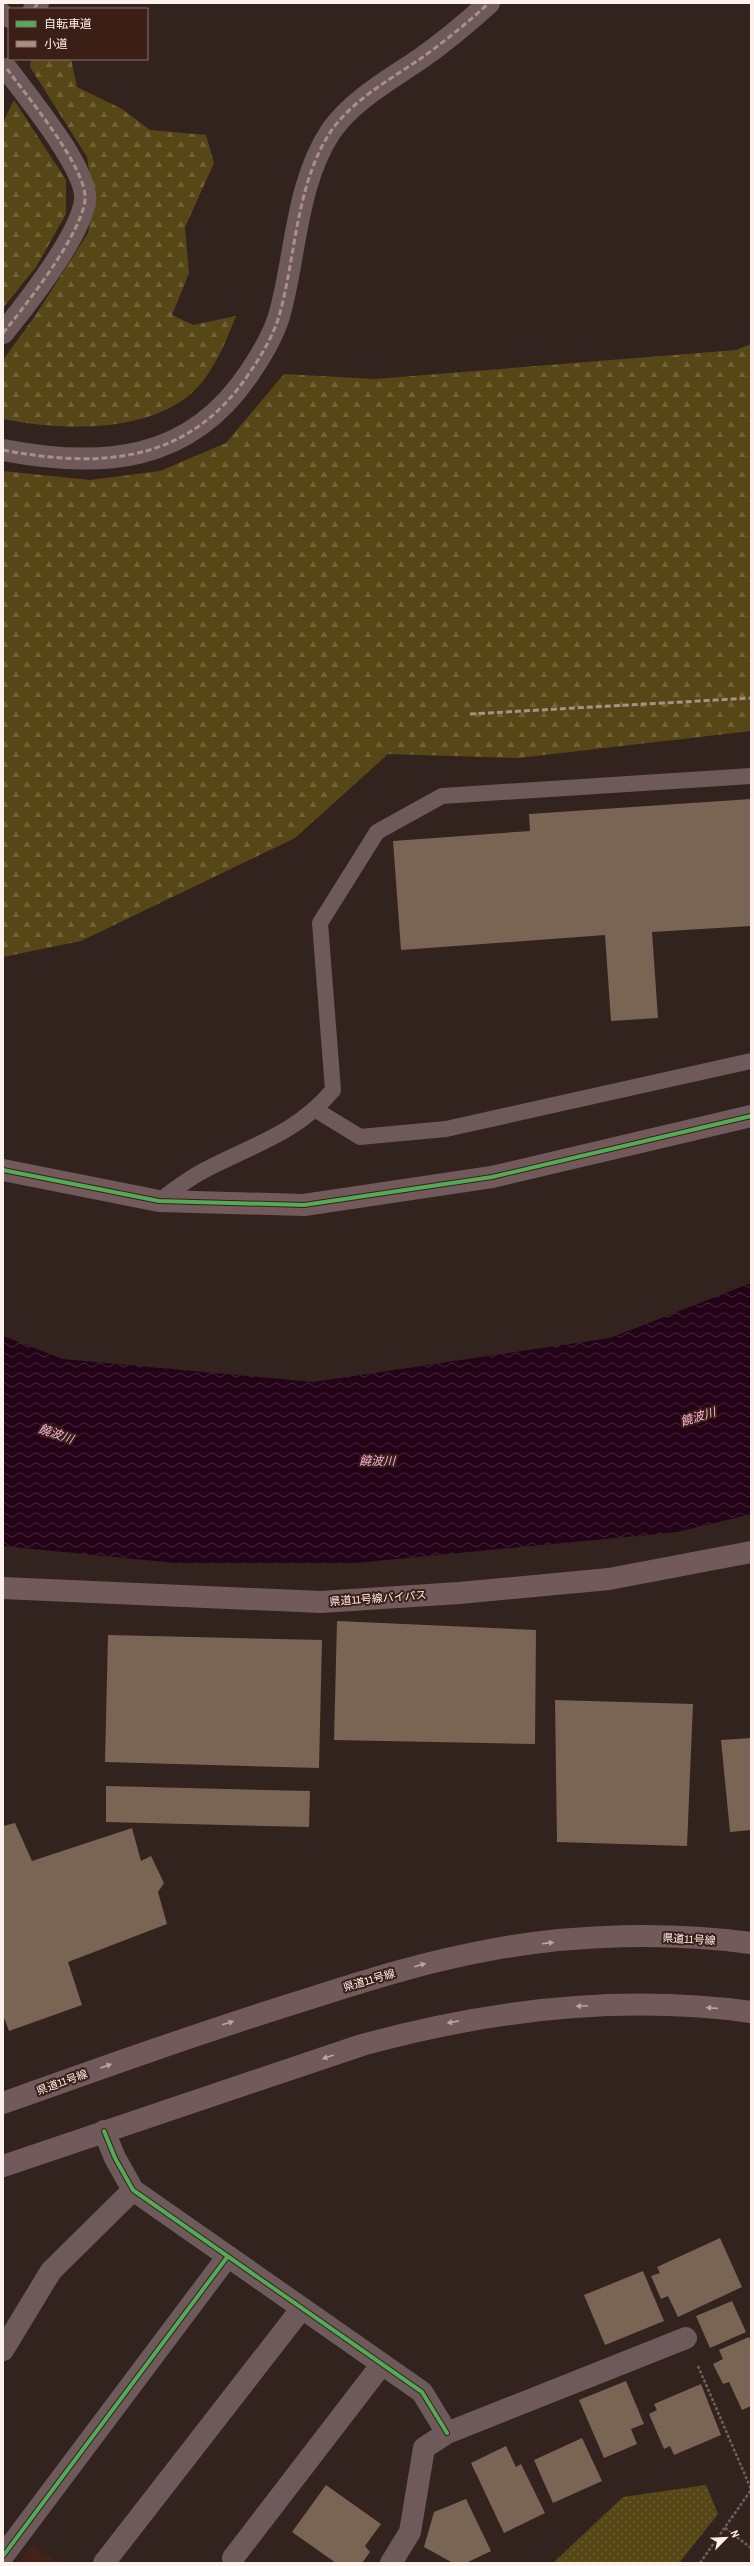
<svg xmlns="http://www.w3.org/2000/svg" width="754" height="2566" font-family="'Archivo Narrow','Noto Sans JP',sans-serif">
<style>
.built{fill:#432218}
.forest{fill:url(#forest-firs)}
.park{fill:url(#park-dots)}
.water{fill:url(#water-waves)}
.building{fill:#7a6453}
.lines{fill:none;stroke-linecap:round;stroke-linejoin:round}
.path{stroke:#706060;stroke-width:2.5;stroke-dasharray:3 2;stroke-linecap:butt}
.lane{stroke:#6e595b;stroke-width:16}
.street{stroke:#6e595b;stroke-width:22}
.secondary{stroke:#725a5c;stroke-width:22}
.quiet{stroke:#ac8f84;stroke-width:3;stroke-dasharray:6 3;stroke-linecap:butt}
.cycleway-casing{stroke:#3b1f16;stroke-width:6}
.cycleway{stroke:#51ab58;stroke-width:4}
.oneway{fill:#b8a6a4}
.labels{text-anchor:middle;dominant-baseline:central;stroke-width:4;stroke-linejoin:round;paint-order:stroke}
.street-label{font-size:11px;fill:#fdf1ed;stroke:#3b1f16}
.water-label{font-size:12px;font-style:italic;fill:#f8b3de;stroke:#3b1f16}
</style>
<defs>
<pattern id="forest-firs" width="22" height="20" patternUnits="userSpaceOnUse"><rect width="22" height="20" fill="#584716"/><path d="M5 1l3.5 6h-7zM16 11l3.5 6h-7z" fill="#716238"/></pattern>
<pattern id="park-dots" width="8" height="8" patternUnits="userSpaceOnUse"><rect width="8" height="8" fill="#584716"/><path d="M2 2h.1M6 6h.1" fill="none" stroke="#716238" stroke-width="1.8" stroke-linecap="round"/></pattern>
<pattern id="water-waves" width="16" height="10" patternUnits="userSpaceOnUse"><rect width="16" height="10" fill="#240319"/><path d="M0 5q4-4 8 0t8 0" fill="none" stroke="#45283b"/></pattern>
</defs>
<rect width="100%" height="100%" fill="#33231e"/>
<path class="built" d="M 32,2545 L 60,2563 L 19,2563 Z"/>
<path class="forest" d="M 31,59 L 71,59 L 77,87 L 122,109 L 150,130 L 206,135 L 214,163 L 185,227 L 189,273 L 172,315 L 193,325 L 236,316 C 226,341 216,367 197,388 C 153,434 61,431 3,419 L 3,360 L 37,313 L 88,233 L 94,202 L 87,157 L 30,67 Z
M 14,100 L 66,180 L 66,214 L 36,267 L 3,308 L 3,122 Z
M 751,344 L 751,731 L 518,758 L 388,754 L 295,838 L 81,941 L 3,957 L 3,471 L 90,480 L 160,471 L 226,443 L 284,374 L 375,379 L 736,350 Z"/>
<path class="park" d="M 706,2485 L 718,2514 L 679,2563 L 553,2563 L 623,2497 Z"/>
<path class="water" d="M 751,1283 L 751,1514 L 678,1532 L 355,1563 L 175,1563 L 3,1546 L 3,1336 L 63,1359 L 313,1382 L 610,1338 Z"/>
<path class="building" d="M 751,799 L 751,926 L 652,932 L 658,1018 L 611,1021 L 605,935 L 401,950 L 393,841 L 530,831 L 529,814 Z
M 337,1621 L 536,1630 L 535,1744 L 334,1740 Z
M 108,1635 L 322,1640 L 319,1768 L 105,1762 Z
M 555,1700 L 693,1704 L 687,1846 L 557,1842 Z
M 751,1738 L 751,1830 L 730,1832 L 721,1740 Z
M 106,1786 L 310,1791 L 309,1827 L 106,1822 Z
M 15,1823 L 32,1861 L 132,1828 L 141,1861 L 151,1856 L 164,1883 L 158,1892 L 167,1924 L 68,1962 L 82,2005 L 9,2031 L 3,2015 L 3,1826 Z
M 720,2238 L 742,2287 L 678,2317 L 668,2296 L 661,2299 L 651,2276 L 660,2273 L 657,2267 Z
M 643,2271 L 664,2321 L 605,2345 L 584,2295 Z
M 732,2301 L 746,2332 L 710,2348 L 696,2316 Z
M 749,2337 L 751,2342 L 751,2406 L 742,2410 L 729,2382 L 723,2384 L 713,2364 L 723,2359 L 719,2350 Z
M 626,2381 L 644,2424 L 631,2429 L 637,2444 L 604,2458 L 579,2400 Z
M 701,2384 L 721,2435 L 674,2455 L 670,2446 L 664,2449 L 649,2414 L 657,2410 L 654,2404 Z
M 582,2438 L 602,2481 L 553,2503 L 534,2460 Z
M 506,2446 L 516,2467 L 521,2464 L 545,2513 L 504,2533 L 471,2463 Z
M 326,2485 L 381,2524 L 365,2546 L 370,2552 L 362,2563 L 336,2563 L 292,2532 Z
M 466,2499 L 491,2551 L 466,2563 L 453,2563 L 424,2547 L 434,2512 Z"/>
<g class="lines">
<path class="path" d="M 698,2366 L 751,2489
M 725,2528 L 751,2548
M 700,2563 L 751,2490"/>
<path class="lane" d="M 3,11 L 9,20
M 316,1110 L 360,1137 L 446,1129 L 751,1061
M 159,1201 C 174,1190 190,1177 207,1169 C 255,1144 297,1133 333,1090 L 320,923 L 377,832 L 442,796 L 751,776"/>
<path class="street" d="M 34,9 L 38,3
M 3,333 C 26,305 81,235 85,200 C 88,169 26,95 7,69
M 3,450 C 102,469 190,463 250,372 C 263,353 276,331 281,309 C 296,251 297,182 331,131 C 353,100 389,80 420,59 C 444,42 467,23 489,3
M 104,2131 L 115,2158 L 133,2190 L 422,2392 L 447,2433
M 3,2350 L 51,2271 L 133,2190
M 3,2556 L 228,2256
M 233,2558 L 382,2364
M 104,2563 L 302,2308
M 391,2563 L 410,2532 L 424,2448 L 447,2433 L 686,2338"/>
<path class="secondary" d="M 3,1170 L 159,1201 L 304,1205 L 492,1177 L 751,1116
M 3,1588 L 321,1602 L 459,1593 L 609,1579 L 751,1552
M 3,2103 C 104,2067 205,2031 308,1999 C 370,1979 432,1960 495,1949 C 578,1934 668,1932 751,1943
M 3,2166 L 362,2045 C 489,2010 620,1994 751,2012"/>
<path class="quiet" d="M 34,9 L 38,3
M 3,333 C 26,305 81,235 85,200 C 88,169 26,95 7,69
M 3,450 C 102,469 190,463 250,372 C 263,353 276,331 281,309 C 296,251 297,182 331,131 C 353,100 389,80 420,59 C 444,42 467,23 489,3
M 470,714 L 751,698"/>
<defs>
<path id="cycleway" d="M 3,1170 L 159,1201 L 304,1205 L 492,1177 L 751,1116
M 104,2131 L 115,2158 L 133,2190 L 422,2392 L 447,2433
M 3,2556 L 228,2256"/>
</defs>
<use href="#cycleway" class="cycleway-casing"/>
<use href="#cycleway" class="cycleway"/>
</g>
<defs><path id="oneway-solid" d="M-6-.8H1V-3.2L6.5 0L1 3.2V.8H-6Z"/></defs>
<g class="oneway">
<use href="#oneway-solid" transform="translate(548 1943) rotate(-7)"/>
<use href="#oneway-solid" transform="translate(420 1965) rotate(-16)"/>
<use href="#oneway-solid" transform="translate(582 2006) rotate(177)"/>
<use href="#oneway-solid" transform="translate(712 2008) rotate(-176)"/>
<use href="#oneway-solid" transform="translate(453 2022) rotate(169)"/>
<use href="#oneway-solid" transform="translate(228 2023) rotate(-17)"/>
<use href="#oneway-solid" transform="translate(328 2057) rotate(161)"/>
<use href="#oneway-solid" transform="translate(106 2066) rotate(-20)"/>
</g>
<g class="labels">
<g class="street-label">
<text transform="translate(378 1598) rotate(-4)">県道11号線バイパス</text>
<text transform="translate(689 1939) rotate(3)">県道11号線</text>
<text transform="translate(369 1980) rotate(-16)">県道11号線</text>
<text transform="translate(62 2082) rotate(-20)">県道11号線</text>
</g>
<g class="water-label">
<text transform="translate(698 1417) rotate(-17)">饒波川</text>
<text transform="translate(56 1434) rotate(19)">饒波川</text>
<text transform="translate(377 1461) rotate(1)">饒波川</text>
</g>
</g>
<rect width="754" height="2566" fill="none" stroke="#fdf1ed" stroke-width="8"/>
<rect x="8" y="8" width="140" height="52" fill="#3b1f16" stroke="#89736c"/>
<rect x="16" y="21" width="20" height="6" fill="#51ab58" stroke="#89736c"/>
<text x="44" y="28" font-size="12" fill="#fdf1ed">自転車道</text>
<rect x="16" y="41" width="20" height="6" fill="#ac8f84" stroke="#89736c"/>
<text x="44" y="48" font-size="12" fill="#fdf1ed">小道</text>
<g transform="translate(726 2538) rotate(66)" stroke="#3b1f16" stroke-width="3" paint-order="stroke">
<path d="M0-3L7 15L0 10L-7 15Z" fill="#fdf1ed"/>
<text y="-6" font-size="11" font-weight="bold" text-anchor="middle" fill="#fdf1ed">N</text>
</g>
</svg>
